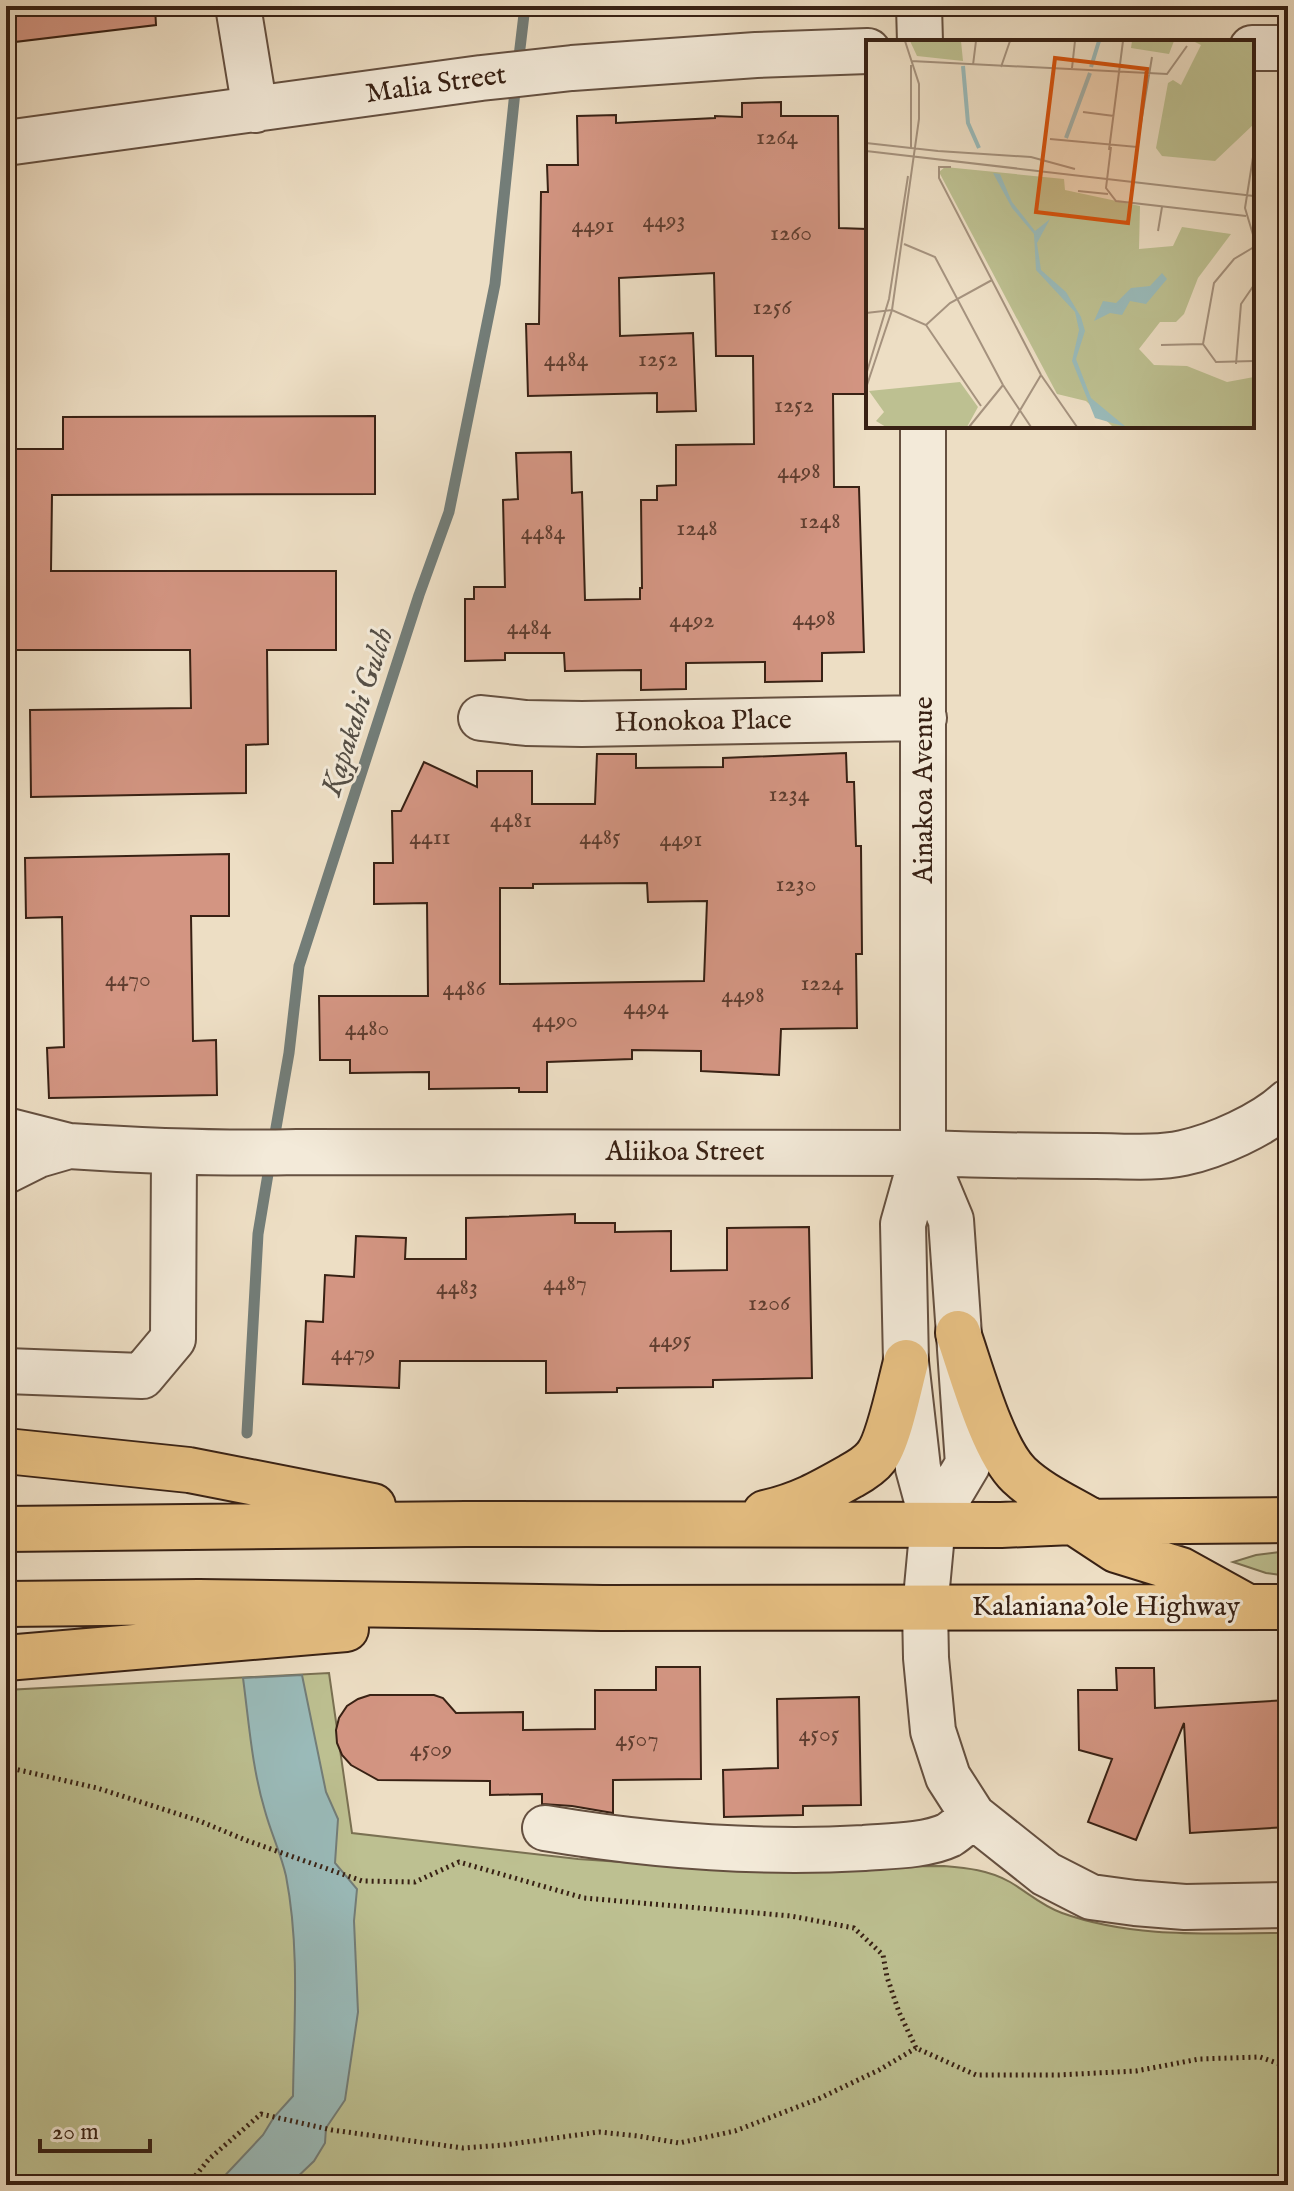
<svg xmlns="http://www.w3.org/2000/svg" width="1294" height="2191" font-family="'IM FELL English',serif">
<style>
.green{fill:#bdc091;stroke:#7a7052;stroke-width:2}
.water{fill:#9abbba;stroke:#737d78;stroke-width:2}
.lines{fill:none;stroke-linecap:round;stroke-linejoin:round}
.stream{stroke:#737d78;stroke-width:11}
.building{fill:#d39582;stroke:#382114;stroke-width:2;fill-rule:evenodd}
.minor-casing{stroke:#655040;stroke-width:48}
.highway-casing{stroke:#382114;stroke-width:48}
.path{stroke:#382114;stroke-width:5;stroke-dasharray:2 4;stroke-linecap:butt}
.minor{stroke:#f3ead9;stroke-width:44}
.highway{stroke:#e6bf82;stroke-width:44}
.labels{text-anchor:middle;dominant-baseline:central;stroke-width:6;stroke-linejoin:round;paint-order:stroke}
.number-label{font-size:24px;fill:#5f3e30}
.street-label{font-size:28px;fill:#382114;stroke:#f3ead9}
.water-label{font-size:30px;font-style:italic;fill:#554f46;stroke:#f3ead9}
.inset-river{fill:none;stroke:#9abbba;stroke-width:4}
.inset-road{fill:none;stroke:#a5927e;stroke-width:2}
.view{fill:#d6530d;fill-opacity:0.15;stroke:#d6530d;stroke-width:4}
.inset-edge{fill:none;stroke:#382114;stroke-width:4}
</style>
<rect width="100%" height="100%" fill="#eddec4"/>
<filter id="stains"><feTurbulence type="fractalNoise" baseFrequency=".0025" numOctaves="4"/><feColorMatrix values="0 0 0 0 .2 0 0 0 0 .09 0 0 0 0 .02 0 0 0 .5 -.17"/></filter>
<radialGradient id="worn" r=".72"><stop offset=".6" stop-color="#630" stop-opacity="0"/><stop offset="1" stop-color="#630" stop-opacity=".3"/></radialGradient>
<path class="green" d="M 1288,1551 L 1288,1576 L 1266,1573 L 1233,1562 L 1256,1555 Z
M 329,1673 L 352,1833 L 578,1859 L 694,1867 L 944,1866 C 967,1868 989,1870 1010,1882 C 1027,1892 1042,1906 1062,1913 C 1134,1939 1213,1933 1288,1933 L 1288,2185 L 6,2185 L 6,1690 Z"/>
<path class="water" d="M 302,1675 L 326,1792 L 338,1819 L 335,1863 L 357,1889 L 354,1921 L 358,2012 L 345,2100 L 326,2128 L 325,2143 L 314,2161 L 289,2185 L 216,2185 L 263,2135 L 274,2117 L 293,2096 C 294,2022 300,1948 286,1876 C 281,1854 271,1833 265,1811 C 252,1768 249,1723 243,1678 Z"/>
<g class="lines">
<path class="stream" d="M 518,65 L 525,6
M 273,1145 L 289,1053 L 299,966 L 419,595 L 449,512 L 495,284 L 516,82
M 247,1433 L 258,1234 L 270,1162"/>
</g>
<path class="building" d="M 6,6 L 155,6 L 156,25 L 6,43 Z
M 781,102 L 781,116 L 838,116 L 839,228 L 867,229 L 868,394 L 833,394 L 834,487 L 859,487 L 864,652 L 822,653 L 822,681 L 765,682 L 765,662 L 686,663 L 686,689 L 641,690 L 641,670 L 565,671 L 564,653 L 505,653 L 505,660 L 465,661 L 465,599 L 474,599 L 474,587 L 505,587 L 503,500 L 518,499 L 516,453 L 571,452 L 572,493 L 582,492 L 585,600 L 640,599 L 640,588 L 642,588 L 641,500 L 657,500 L 657,486 L 676,485 L 676,445 L 754,444 L 753,356 L 716,356 L 714,273 L 619,278 L 620,336 L 693,333 L 696,411 L 657,412 L 657,393 L 528,396 L 526,324 L 539,324 L 541,192 L 548,192 L 547,165 L 578,165 L 577,116 L 616,115 L 616,123 L 715,118 L 715,116 L 742,117 L 742,103 Z
M 375,416 L 375,494 L 52,495 L 51,571 L 336,571 L 336,650 L 267,650 L 268,744 L 246,745 L 246,793 L 31,797 L 30,710 L 191,708 L 190,650 L 6,650 L 6,449 L 63,449 L 63,417 Z
M 846,753 L 847,782 L 854,782 L 856,846 L 861,846 L 862,954 L 856,954 L 857,1028 L 781,1029 L 779,1075 L 701,1071 L 701,1051 L 632,1050 L 632,1059 L 547,1062 L 547,1092 L 519,1092 L 519,1088 L 429,1089 L 429,1072 L 350,1073 L 350,1060 L 320,1060 L 319,996 L 428,996 L 427,903 L 374,904 L 374,863 L 393,863 L 392,811 L 401,811 L 424,762 L 477,787 L 477,771 L 532,771 L 532,804 L 595,804 L 597,754 L 636,754 L 636,768 L 723,767 L 723,758 ZM 647,883 L 648,902 L 707,901 L 704,981 L 500,984 L 500,888 L 533,888 L 533,884 Z
M 229,854 L 229,916 L 191,916 L 193,1041 L 216,1040 L 217,1095 L 49,1098 L 47,1048 L 64,1047 L 62,917 L 26,918 L 25,858 Z
M 575,1214 L 575,1223 L 615,1223 L 615,1232 L 671,1231 L 671,1271 L 727,1270 L 727,1228 L 809,1227 L 812,1378 L 713,1380 L 713,1387 L 617,1388 L 617,1392 L 546,1393 L 546,1361 L 400,1361 L 399,1388 L 303,1384 L 306,1321 L 323,1322 L 325,1275 L 354,1277 L 356,1236 L 406,1238 L 405,1259 L 466,1259 L 466,1218 Z
M 656,1667 L 700,1667 L 701,1779 L 613,1780 L 613,1813 L 572,1806 L 542,1804 L 542,1794 L 490,1795 L 490,1781 L 378,1780 L 351,1765 L 342,1755 L 337,1743 L 336,1730 L 339,1718 L 347,1706 L 358,1699 L 370,1695 L 434,1695 L 443,1698 L 456,1713 L 523,1712 L 523,1730 L 595,1729 L 595,1690 L 656,1690 Z
M 1116,1668 L 1154,1668 L 1155,1708 L 1288,1700 L 1288,1827 L 1190,1833 L 1184,1723 L 1136,1840 L 1088,1822 L 1112,1759 L 1079,1750 L 1078,1690 L 1117,1690 Z
M 859,1697 L 861,1805 L 803,1806 L 803,1815 L 724,1817 L 723,1770 L 778,1768 L 777,1699 Z"/>
<g class="lines">
<defs>
<path id="minor" d="M 238,6 L 255,110
M 919,6 L 920,42
M 1252,48 L 1288,48
M 6,143 L 481,78 L 572,68 L 756,55 L 868,51
M 923,426 L 923,1153 L 903,1224 L 906,1362 L 918,1468 L 933,1523 L 925,1609 L 926,1658 L 933,1731 L 948,1777 L 973,1816 L 1046,1874 L 1091,1897 L 1135,1903 L 1185,1907 L 1288,1905
M 481,718 L 526,723 L 582,724 L 924,718
M 6,1130 L 69,1146 L 38,1155 L 6,1171
M 69,1146 C 145,1151 220,1154 297,1152 L 923,1153 C 981,1155 1038,1156 1096,1156 C 1124,1156 1155,1159 1183,1153 C 1216,1146 1263,1125 1288,1102
M 923,1153 L 951,1220 L 968,1464 L 933,1523
M 6,1371 L 142,1376 L 173,1339 L 174,1153
M 545,1828 C 652,1846 755,1854 864,1848 C 889,1846 926,1846 949,1835 C 957,1830 965,1822 973,1816"/>
<path id="highway" d="M 958,1333 C 971,1370 992,1449 1019,1475 C 1040,1495 1068,1507 1093,1522
M 6,1451 L 189,1470 L 373,1506
M 765,1513 C 800,1505 821,1493 851,1476 C 860,1471 870,1465 876,1457 C 889,1441 900,1384 906,1362
M 1075,1523 L 1116,1550 L 1181,1570 L 1246,1606
M 6,1529 L 466,1524 L 1001,1525 L 1073,1522 L 1288,1520
M 6,1604 L 199,1602 L 603,1608 L 1288,1607
M 6,1658 L 346,1629"/>
</defs>
<use href="#minor" class="minor-casing"/>
<use href="#highway" class="highway-casing"/>
<path class="path" d="M 6,1767 L 97,1788 L 197,1820 L 248,1841 L 362,1881 L 415,1882 L 459,1862 L 584,1898 L 791,1916 L 854,1928 L 883,1955 L 887,1977 L 899,2012 L 916,2048 L 976,2075 L 1058,2075 L 1136,2071 L 1199,2059 L 1260,2057 L 1288,2067
M 188,2185 L 209,2159 L 261,2114 L 332,2130 L 463,2148 L 504,2145 L 599,2132 L 638,2136 L 679,2143 L 735,2131 L 818,2099 L 879,2070 L 916,2048"/>
<use href="#minor" class="minor"/>
<use href="#highway" class="highway"/>
</g>
<g class="labels">
<g class="number-label">
<text x="777" y="137">1264</text>
<text x="664" y="220">4493</text>
<text x="593" y="225">4491</text>
<text x="791" y="233">1260</text>
<text x="772" y="307">1256</text>
<text x="566" y="359">4484</text>
<text x="658" y="359">1252</text>
<text x="794" y="405">1252</text>
<text x="799" y="471">4498</text>
<text x="820" y="521">1248</text>
<text x="697" y="528">1248</text>
<text x="543" y="532">4484</text>
<text x="814" y="618">4498</text>
<text x="692" y="620">4492</text>
<text x="529" y="627">4484</text>
<text x="789" y="794">1234</text>
<text x="511" y="820">4481</text>
<text x="430" y="837">4411</text>
<text x="600" y="837">4485</text>
<text x="681" y="839">4491</text>
<text x="796" y="884">1230</text>
<text x="128" y="979">4470</text>
<text x="822" y="983">1224</text>
<text x="464" y="988">4486</text>
<text x="743" y="995">4498</text>
<text x="646" y="1007">4494</text>
<text x="555" y="1020">4490</text>
<text x="367" y="1028">4480</text>
<text x="565" y="1283">4487</text>
<text x="457" y="1287">4483</text>
<text x="769" y="1303">1206</text>
<text x="670" y="1340">4495</text>
<text x="353" y="1353">4479</text>
<text x="819" y="1734">4505</text>
<text x="637" y="1739">4507</text>
<text x="431" y="1749">4509</text>
</g>
<g class="street-label">
<text transform="translate(436 85) rotate(-8)">Malia Street</text>
<text transform="translate(703 722) rotate(-1)">Honokoa Place</text>
<text transform="translate(924 790) rotate(-90)">Ainakoa Avenue</text>
<text x="685" y="1152">Aliikoa Street</text>
<text x="1106" y="1607">Kalaniana’ole Highway</text>
</g>
<g class="water-label">
<text transform="translate(358 712) rotate(-72)">Kapakahi Gulch</text>
</g>
</g>
<g transform="translate(866 40)">
<rect width="388" height="388" fill="#eddec4"/>
<path d="M 44,1 L 95,1 L 97,21 L 51,16 ZM 266,1 L 308,1 L 303,14 L 265,8 ZM 327,1 L 388,1 L 388,84 L 349,121 L 296,116 L 290,108 L 302,43 L 307,40 L 315,45 L 335,5 ZM 79,127 L 198,139 L 199,150 L 274,166 L 273,209 L 307,206 L 316,187 L 365,194 L 332,238 L 318,274 L 310,282 L 294,282 L 273,309 L 288,325 L 321,326 L 361,342 L 388,337 L 388,387 L 247,387 L 220,361 L 191,354 L 73,132 ZM 94,342 L 112,367 L 101,387 L 20,387 L 10,381 L 18,372 L 3,351 Z" fill="#bdc091"/>
<path d="M 127,133 L 134,134 L 146,162 L 169,191 L 184,179 L 171,203 L 175,230 L 200,252 L 215,277 L 219,291 L 210,319 L 225,358 L 260,387 L 229,378 L 206,321 L 213,290 L 209,272 L 170,230 L 168,194 L 146,168 ZM 296,233 L 301,239 L 280,264 L 264,261 L 256,275 L 244,273 L 228,281 L 237,261 L 250,263 L 265,248 L 284,246 Z" fill="#9abbba"/>
<path class="inset-river" d="M 97,26 L 102,83 L 113,108M 225,27 L 233,1M 200,98 L 224,33"/>
<path class="inset-road" d="M 45,21 L 301,34 L 321,6M 107,25 L 110,1M 135,27 L 144,1M 206,28 L 209,1M 217,72 L 248,76M 184,99 L 271,107 L 286,17M 0,103 L 72,111M 245,107 L 240,148 L 250,161 L 380,176M 45,109 L 45,25M 243,110 L 257,1M 0,111 L 388,156M 72,111 L 165,117 L 209,129M 388,111 L 379,168 L 388,198M 85,127 L 73,127 L 73,138 L 175,335 L 211,387M 212,151 L 242,154M 292,191 L 296,167M 38,204 L 69,217 L 137,345 L 165,387M 388,207 L 368,219 L 348,243 L 337,304 L 350,322 L 388,321M 0,273 L 26,270 L 60,285 L 115,366M 60,285 L 84,263 L 126,240M 295,305 L 337,304M 370,324 L 375,264 L 388,245M 0,335 L 23,259 L 42,136M 0,348 L 26,270 L 53,79 L 53,44 L 39,1M 103,387 L 137,345M 144,387 L 175,335"/>
<path class="view" d="M 189,18 L 281,29 L 262,183 L 170,172 Z"/>
<rect width="388" height="388" class="inset-edge"/>
</g>
<rect width="1294" height="2191" fill="none" stroke="#eddec4" stroke-width="32"/>
<rect x="8" y="8" width="1278" height="2175" fill="none" stroke="#382114" stroke-width="4"/>
<rect x="16" y="16" width="1262" height="2159" fill="none" stroke="#382114" stroke-width="2"/>
<path d="M40 2139v12h110v-12" fill="none" stroke="#382114" stroke-width="4"/>
<text x="52" y="2139" font-size="24" fill="#382114" stroke="#f3ead9" stroke-width="6" paint-order="stroke">20 m</text>
<rect width="100%" height="100%" filter="url(#stains)"/>
<rect width="100%" height="100%" fill="url(#worn)"/>
</svg>
